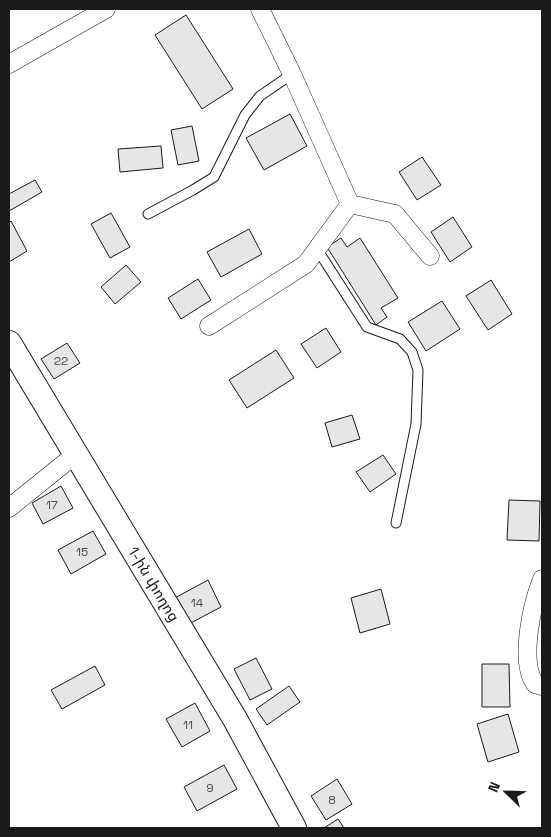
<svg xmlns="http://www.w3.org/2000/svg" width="551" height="837" font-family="'Space Grotesk','Noto Sans Armenian',sans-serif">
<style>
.building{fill:#e6e6e6;stroke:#1a1a1a}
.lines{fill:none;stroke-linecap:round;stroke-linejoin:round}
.lane-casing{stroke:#1a1a1a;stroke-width:11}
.street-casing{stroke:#1a1a1a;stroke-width:19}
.secondary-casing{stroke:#1a1a1a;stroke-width:26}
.lane{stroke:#fff;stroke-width:9}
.street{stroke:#fff;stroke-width:18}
.secondary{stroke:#fff;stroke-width:24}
.labels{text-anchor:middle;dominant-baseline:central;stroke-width:4;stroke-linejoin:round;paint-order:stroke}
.number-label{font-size:12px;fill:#4d4d4d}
.street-label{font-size:15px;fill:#1a1a1a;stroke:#fff}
</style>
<rect width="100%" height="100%" fill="#fff"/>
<path class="building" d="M 186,15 L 233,89 L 202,109 L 155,35 Z
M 290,114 L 307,146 L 264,170 L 246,138 Z
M 192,126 L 199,161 L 178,165 L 171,130 Z
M 161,146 L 163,168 L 120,172 L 118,149 Z
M 422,157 L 441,185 L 417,200 L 399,172 Z
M 35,180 L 42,192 L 9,211 L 9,194 Z
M 111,213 L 130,247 L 110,258 L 91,224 Z
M 453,217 L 472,247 L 450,262 L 431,232 Z
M 11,221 L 27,251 L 9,262 L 9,223 Z
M 249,229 L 262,254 L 221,277 L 207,252 Z
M 341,238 L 347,247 L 360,238 L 398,298 L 381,308 L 387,317 L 376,325 L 327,247 Z
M 126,265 L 141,282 L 115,304 L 101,287 Z
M 198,279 L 211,300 L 181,319 L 168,298 Z
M 491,280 L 512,314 L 488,330 L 466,296 Z
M 442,301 L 460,329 L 426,351 L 408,322 Z
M 326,328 L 341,352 L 317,368 L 301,344 Z
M 67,343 L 80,363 L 54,379 L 41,359 Z
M 276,350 L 294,378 L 247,408 L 229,380 Z
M 352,415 L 360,439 L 332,447 L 325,423 Z
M 383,455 L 396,474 L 370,492 L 356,472 Z
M 61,486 L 73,508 L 43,524 L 32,503 Z
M 509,500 L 540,501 L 539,541 L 507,540 Z
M 93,531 L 106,554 L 71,574 L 58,550 Z
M 208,580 L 221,607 L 187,625 L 173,599 Z
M 381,589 L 390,624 L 360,633 L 351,598 Z
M 256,658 L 272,689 L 250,700 L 234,669 Z
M 482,664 L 509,664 L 510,707 L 482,707 Z
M 95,666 L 105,685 L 62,709 L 51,690 Z
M 289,686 L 300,702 L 267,725 L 256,709 Z
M 195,703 L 210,731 L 182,747 L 166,719 Z
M 508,714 L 519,752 L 488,762 L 477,724 Z
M 224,765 L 237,789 L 197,811 L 184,787 Z
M 337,779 L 352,804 L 326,820 L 311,796 Z
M 338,819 L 344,828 L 324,828 Z"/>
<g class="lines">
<defs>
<path id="lane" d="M 148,214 L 193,190 L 214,177 L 245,115 L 260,96 L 292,74
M 317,249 L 367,327 L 400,339 L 412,352 L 418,370 L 416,424 L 396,523"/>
<path id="street" d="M 260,9 L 292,74 L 350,204
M 9,64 L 106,9
M 209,326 L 306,264 L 350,204 L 395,214 L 430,256
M 9,508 L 76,454
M 542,579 C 532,604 519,661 535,684 L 542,686"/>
<path id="secondary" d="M 9,343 L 235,719 L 294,828"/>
</defs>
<use href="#lane" class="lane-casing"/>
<use href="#street" class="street-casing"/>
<use href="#secondary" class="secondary-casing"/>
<use href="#lane" class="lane"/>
<use href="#street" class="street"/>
<use href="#secondary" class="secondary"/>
</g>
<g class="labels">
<g class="number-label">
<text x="61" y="361">22</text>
<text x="52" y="505">17</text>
<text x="82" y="552">15</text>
<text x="197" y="603">14</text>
<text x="188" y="725">11</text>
<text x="210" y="788">9</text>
<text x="332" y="800">8</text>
</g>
<g class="street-label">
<text transform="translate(154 584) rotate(59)">1-ին փողոց</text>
</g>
</g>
<rect width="551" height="837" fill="none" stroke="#1a1a1a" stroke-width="20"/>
<g transform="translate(506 792) rotate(293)" stroke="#ffffff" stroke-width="4" paint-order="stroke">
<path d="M0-4L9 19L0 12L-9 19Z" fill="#1a1a1a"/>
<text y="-8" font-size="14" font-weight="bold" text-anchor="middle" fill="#1a1a1a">N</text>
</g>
</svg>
